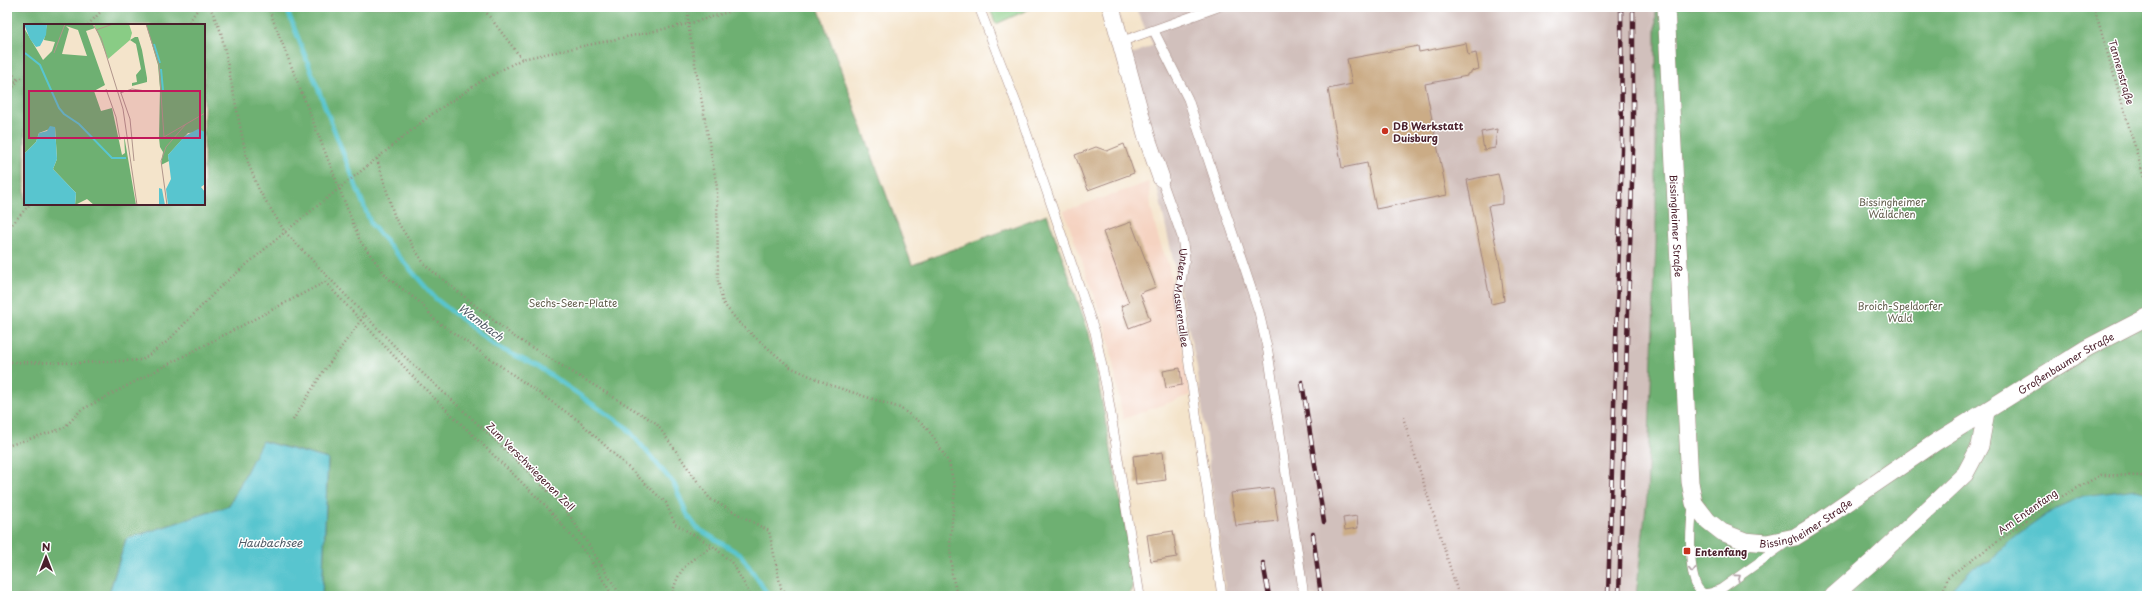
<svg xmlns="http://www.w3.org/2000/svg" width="2154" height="603" font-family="'Playpen Sans',sans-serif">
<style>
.built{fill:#f5d3c1}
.industrial{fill:#d1c0bc}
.green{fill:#89cc85;stroke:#6a7658}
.forest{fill:#6eb072;stroke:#5c684e;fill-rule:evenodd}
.water{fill:#58c5cf;stroke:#51727d}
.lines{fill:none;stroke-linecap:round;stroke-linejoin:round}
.stream{stroke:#58c5cf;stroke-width:4.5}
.building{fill:#cbac86}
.lane-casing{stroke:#9f827b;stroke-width:10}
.street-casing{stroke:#9f827b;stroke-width:18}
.path{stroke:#9f827b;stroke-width:2.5;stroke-dasharray:1 3;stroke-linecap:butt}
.lane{stroke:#fff;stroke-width:9}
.street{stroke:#fff;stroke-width:17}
.rail-casing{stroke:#4a1f2b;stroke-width:4.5}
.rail{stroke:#fff;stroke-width:3;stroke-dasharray:9;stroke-linecap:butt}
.oneway{stroke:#ae9aa0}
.poi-dot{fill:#c8321e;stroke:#fff;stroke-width:1.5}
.labels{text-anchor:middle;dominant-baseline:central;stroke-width:3;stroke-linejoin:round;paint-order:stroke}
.street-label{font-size:10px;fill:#4a1f2b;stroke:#fff}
.poi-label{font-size:10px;font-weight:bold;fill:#4a1f2b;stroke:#fff;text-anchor:start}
.park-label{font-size:10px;fill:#605c4a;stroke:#fff}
.water-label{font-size:11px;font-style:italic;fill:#4f5964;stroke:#fff}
.inset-river{fill:none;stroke:#58c5cf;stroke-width:2}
.inset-road{fill:none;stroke:#b0958b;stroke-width:1}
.view{fill:#c2185b;fill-opacity:0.15;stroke:#c2185b;stroke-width:2}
.inset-edge{fill:none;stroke:#4a1f2b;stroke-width:2}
</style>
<rect width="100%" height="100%" fill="#fff"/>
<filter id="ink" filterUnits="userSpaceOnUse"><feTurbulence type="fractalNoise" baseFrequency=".025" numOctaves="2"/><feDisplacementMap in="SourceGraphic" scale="8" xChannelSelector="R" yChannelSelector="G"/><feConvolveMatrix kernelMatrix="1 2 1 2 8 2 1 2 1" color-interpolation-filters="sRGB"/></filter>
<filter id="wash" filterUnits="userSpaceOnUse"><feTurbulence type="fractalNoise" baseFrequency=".012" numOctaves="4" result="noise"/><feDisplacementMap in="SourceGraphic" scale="16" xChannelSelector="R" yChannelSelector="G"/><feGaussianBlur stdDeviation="0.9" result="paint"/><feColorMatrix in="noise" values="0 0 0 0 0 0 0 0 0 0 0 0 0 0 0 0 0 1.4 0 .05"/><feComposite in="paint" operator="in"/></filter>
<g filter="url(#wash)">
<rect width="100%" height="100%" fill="#f4e4cb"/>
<path class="built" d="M 1149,182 L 1151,208 L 1158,237 L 1169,267 L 1190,395 L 1123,419 L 1107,331 L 1064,211 Z"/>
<path class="industrial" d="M 1117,7 L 1131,55 L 1153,45 L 1135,7 L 1656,7 L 1656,241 L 1647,497 L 1636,596 L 1226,596 L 1197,367 Z"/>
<path class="green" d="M 989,7 L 1034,7 L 996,24 Z"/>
<path class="forest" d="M 7,7 L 818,7 L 912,265 L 1047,214 L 1089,333 L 1135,578 L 1129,596 L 322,596 L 328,459 L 263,441 L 229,506 L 126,539 L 108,596 L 7,596 ZM 25,25 L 204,25 L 204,204 L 25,204 Z
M 1656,7 L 2147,7 L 2147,492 L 2136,489 L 2009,541 L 1990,562 L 1972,568 L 1946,596 L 1636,596 L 1647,497 L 1656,241 Z"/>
<path class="water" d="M 262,441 L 328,459 L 322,596 L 108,596 L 126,539 L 229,506 Z
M 2136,489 L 2147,492 L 2147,596 L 1946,596 L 1972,568 L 1990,562 L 2009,541 L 2056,508 L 2083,496 Z"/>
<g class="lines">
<path class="stream" d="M 286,7 L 371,224 L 436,299 L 495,346 L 539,367 L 626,427 L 674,484 L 687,514 L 697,528 L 741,555 L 769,596"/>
</g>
<g id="blocks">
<path class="building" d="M 1466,43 L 1468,55 L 1476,53 L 1479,69 L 1471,71 L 1471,73 L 1467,74 L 1467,76 L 1425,84 L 1447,195 L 1376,209 L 1367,163 L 1342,168 L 1328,89 L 1352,84 L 1347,59 L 1418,46 L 1419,52 Z
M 1497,129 L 1495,148 L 1484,150 L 1481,132 Z
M 1124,144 L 1134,173 L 1088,190 L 1075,155 L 1096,147 L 1107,151 Z
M 1498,174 L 1502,190 L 1502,204 L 1488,206 L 1501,271 L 1504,301 L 1491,304 L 1467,180 Z
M 1131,222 L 1156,287 L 1140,293 L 1150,320 L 1129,328 L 1121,306 L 1129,303 L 1103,232 Z
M 1180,368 L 1182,385 L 1166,388 L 1163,371 Z
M 1163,452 L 1166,480 L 1136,484 L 1133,456 Z
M 1273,488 L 1278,521 L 1236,526 L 1231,493 Z
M 1357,516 L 1358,528 L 1345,530 L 1343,518 Z
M 1173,531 L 1177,557 L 1151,561 L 1147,535 Z"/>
</g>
</g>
<g filter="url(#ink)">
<use href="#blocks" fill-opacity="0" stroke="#9f827b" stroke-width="1"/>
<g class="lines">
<defs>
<g id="lane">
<path d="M 979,7 L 1017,105 L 1095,332 L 1108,396 L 1140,596"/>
<path d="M 1154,31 L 1188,99 L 1259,312 L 1268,352 L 1304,596"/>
<path d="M 1120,42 L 1218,7"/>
<path id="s1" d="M 1161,178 L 1182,237 L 1185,258 L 1179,294 L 1222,596"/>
<path d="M 1694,503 C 1690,519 1686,586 1703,593 C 1709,595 1716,591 1721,589 L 1786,543"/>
</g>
<g id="street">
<path d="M 1111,7 L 1147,138 L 1161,178"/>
<path id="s2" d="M 1666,7 L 1690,482 L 1694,503 L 1708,521 L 1722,532 L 1745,541 L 1767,543 L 1795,537 L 1816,524 L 1936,442 L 2087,348 L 2147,317"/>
<path d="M 1833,596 L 1873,561 L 1965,474 L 1980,446 L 1986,412"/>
</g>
</defs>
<use href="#lane" class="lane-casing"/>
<use href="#street" class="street-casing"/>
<path class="path" d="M 210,7 L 221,32 L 247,160 L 259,190 L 285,232 L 405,357 L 492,437 L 554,497 L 572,519 L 621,596
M 268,7 L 360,241 L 388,278 L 422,304 L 435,320 L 579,421 L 666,503 L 675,524 L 713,546 L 733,564 L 751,596
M 482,7 L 522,59
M 688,7 L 688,24 L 717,187 L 718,282 L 723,303 L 740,324 L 790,367 L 830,385 L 900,408 L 923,424 L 932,435 L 949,463 L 955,488 L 950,544 L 952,574 L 957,596
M 2094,7 L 2147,188
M 88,25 L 105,7
M 187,25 L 199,7
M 7,65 L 18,80
M 7,83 L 17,81
M 7,97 L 18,80 L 25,76
M 377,159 L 395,218 L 425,265 L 513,336 L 656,423 L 710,499 L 769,531 L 781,588 L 789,596
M 7,230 L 30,204
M 7,362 L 79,363 L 142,360 L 168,341 L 219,288 L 285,232 L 432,114 L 483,80 L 522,59 L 688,24 L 745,7
M 1403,417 L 1459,596
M 293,420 L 321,375 L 364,316
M 7,446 L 64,428 L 81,410 L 325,282 L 422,386 L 545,505 L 586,553 L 613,596
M 672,596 C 678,567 689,561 713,546
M 1935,596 L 1944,589 L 1948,577 L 2052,502 L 2101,475 L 2147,476"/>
<use href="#lane" class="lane"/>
<use href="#street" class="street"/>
<defs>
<path id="rail" d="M 1302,382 L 1324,522
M 1313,534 L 1321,596
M 1263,563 L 1269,596
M 1608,596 L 1622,150 L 1621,7
M 1619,596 L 1633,151 L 1633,7"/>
</defs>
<use href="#rail" class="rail-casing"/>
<use href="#rail" class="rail"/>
</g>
<defs><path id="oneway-chevron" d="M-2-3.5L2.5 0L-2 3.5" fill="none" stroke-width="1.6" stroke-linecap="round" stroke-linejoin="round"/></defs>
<g class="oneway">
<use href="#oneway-chevron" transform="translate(1692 570) rotate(89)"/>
<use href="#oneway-chevron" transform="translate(1738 577) rotate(-36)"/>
</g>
</g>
<g class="poi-dot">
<circle cx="1385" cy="131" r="4"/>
<rect x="1683" y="547" width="8" height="8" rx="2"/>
</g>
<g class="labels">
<g class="street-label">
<text transform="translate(2122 72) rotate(74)">Tannenstraße</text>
<text stroke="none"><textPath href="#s2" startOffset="219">Bissingheimer Straße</textPath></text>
<text stroke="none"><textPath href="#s1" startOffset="124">Untere Masurenallee</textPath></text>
<text stroke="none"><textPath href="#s2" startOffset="935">Großenbaumer Straße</textPath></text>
<text transform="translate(531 466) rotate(45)">Zum Verschwiegenen Zoll</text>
<text transform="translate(2027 511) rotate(-35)">Am Entenfang</text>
<text stroke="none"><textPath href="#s2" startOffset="628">Bissingheimer Straße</textPath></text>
</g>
<g class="poi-label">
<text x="1393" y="125">DB Werkstatt<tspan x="1393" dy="12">Duisburg</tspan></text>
<text x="1695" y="551">Entenfang</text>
</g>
<g class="park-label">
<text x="1892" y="201">Bissingheimer<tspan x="1892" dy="12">Wäldchen</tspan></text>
<text x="573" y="302">Sechs-Seen-Platte</text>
<text x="1900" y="305">Broich-Speldorfer<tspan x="1900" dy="12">Wald</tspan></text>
</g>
<g class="water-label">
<text transform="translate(481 322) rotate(37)">Wambach</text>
<text x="270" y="542">Haubachsee</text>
</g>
</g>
<g transform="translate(24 24)">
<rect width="181" height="181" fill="#f4e4cb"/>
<path d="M 70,0 L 105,0 L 108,9 L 106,16 L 84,35 Z" fill="#89cc85"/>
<path d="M 23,0 L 68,0 L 71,4 L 62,7 L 81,61 L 70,67 L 77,87 L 88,84 L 98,131 L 101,129 L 100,111 L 112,181 L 70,181 L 63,175 L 51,181 L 52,169 L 29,145 L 33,135 L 31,103 L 15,109 L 12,118 L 0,130 L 0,4 L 19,36 L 28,27 L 31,18 L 20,16 ZM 42,2 L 54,6 L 63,32 L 38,30 L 45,5 ZM 122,0 L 181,0 L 181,108 L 164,109 L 144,131 L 145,137 L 137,141 L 139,128 L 136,123 L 135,114 L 136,64 L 134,41 ZM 111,13 L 114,13 L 118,26 L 123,54 L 123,58 L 108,62 L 108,59 L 113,58 L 112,51 L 117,45 L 112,20 L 106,16 Z" fill="#6eb072" fill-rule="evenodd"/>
<path d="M 0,0 L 23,0 L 22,11 L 16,22 L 12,23 L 6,15 ZM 26,102 L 31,103 L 33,135 L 29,145 L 52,169 L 51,181 L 0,181 L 0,130 L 12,118 L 15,109 L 23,107 ZM 174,105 L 181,108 L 181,160 L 177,163 L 181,168 L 181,181 L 144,181 L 142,165 L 147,155 L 144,131 L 161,112 ZM 135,164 L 138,165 L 141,181 L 135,181 Z" fill="#58c5cf"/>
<path class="inset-river" d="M 130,20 L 136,39M 1,29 L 16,41 L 35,84 L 40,90 L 55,100 L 88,134 L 102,134M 137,45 L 139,66"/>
<path class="inset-road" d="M 69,0 L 77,14 L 99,85 L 113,181M 122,0 L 135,41 L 140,113 L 181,89M 72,6 L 89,0M 30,29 L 41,0M 82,65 L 92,93 L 96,116M 96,69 L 108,65 L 122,67M 97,69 L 106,95 L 110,137M 143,181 L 137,137 L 142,123 L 162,100"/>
<path class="view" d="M 5,67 L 176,67 L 176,114 L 5,114 Z"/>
<rect width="181" height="181" class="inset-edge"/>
</g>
<rect width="2154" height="603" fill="none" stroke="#fff" stroke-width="24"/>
<g transform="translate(46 557)" stroke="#ffffff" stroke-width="3" paint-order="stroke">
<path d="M0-3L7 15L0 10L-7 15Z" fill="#4a1f2b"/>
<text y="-6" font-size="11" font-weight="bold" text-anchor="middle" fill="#4a1f2b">N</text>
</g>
</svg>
